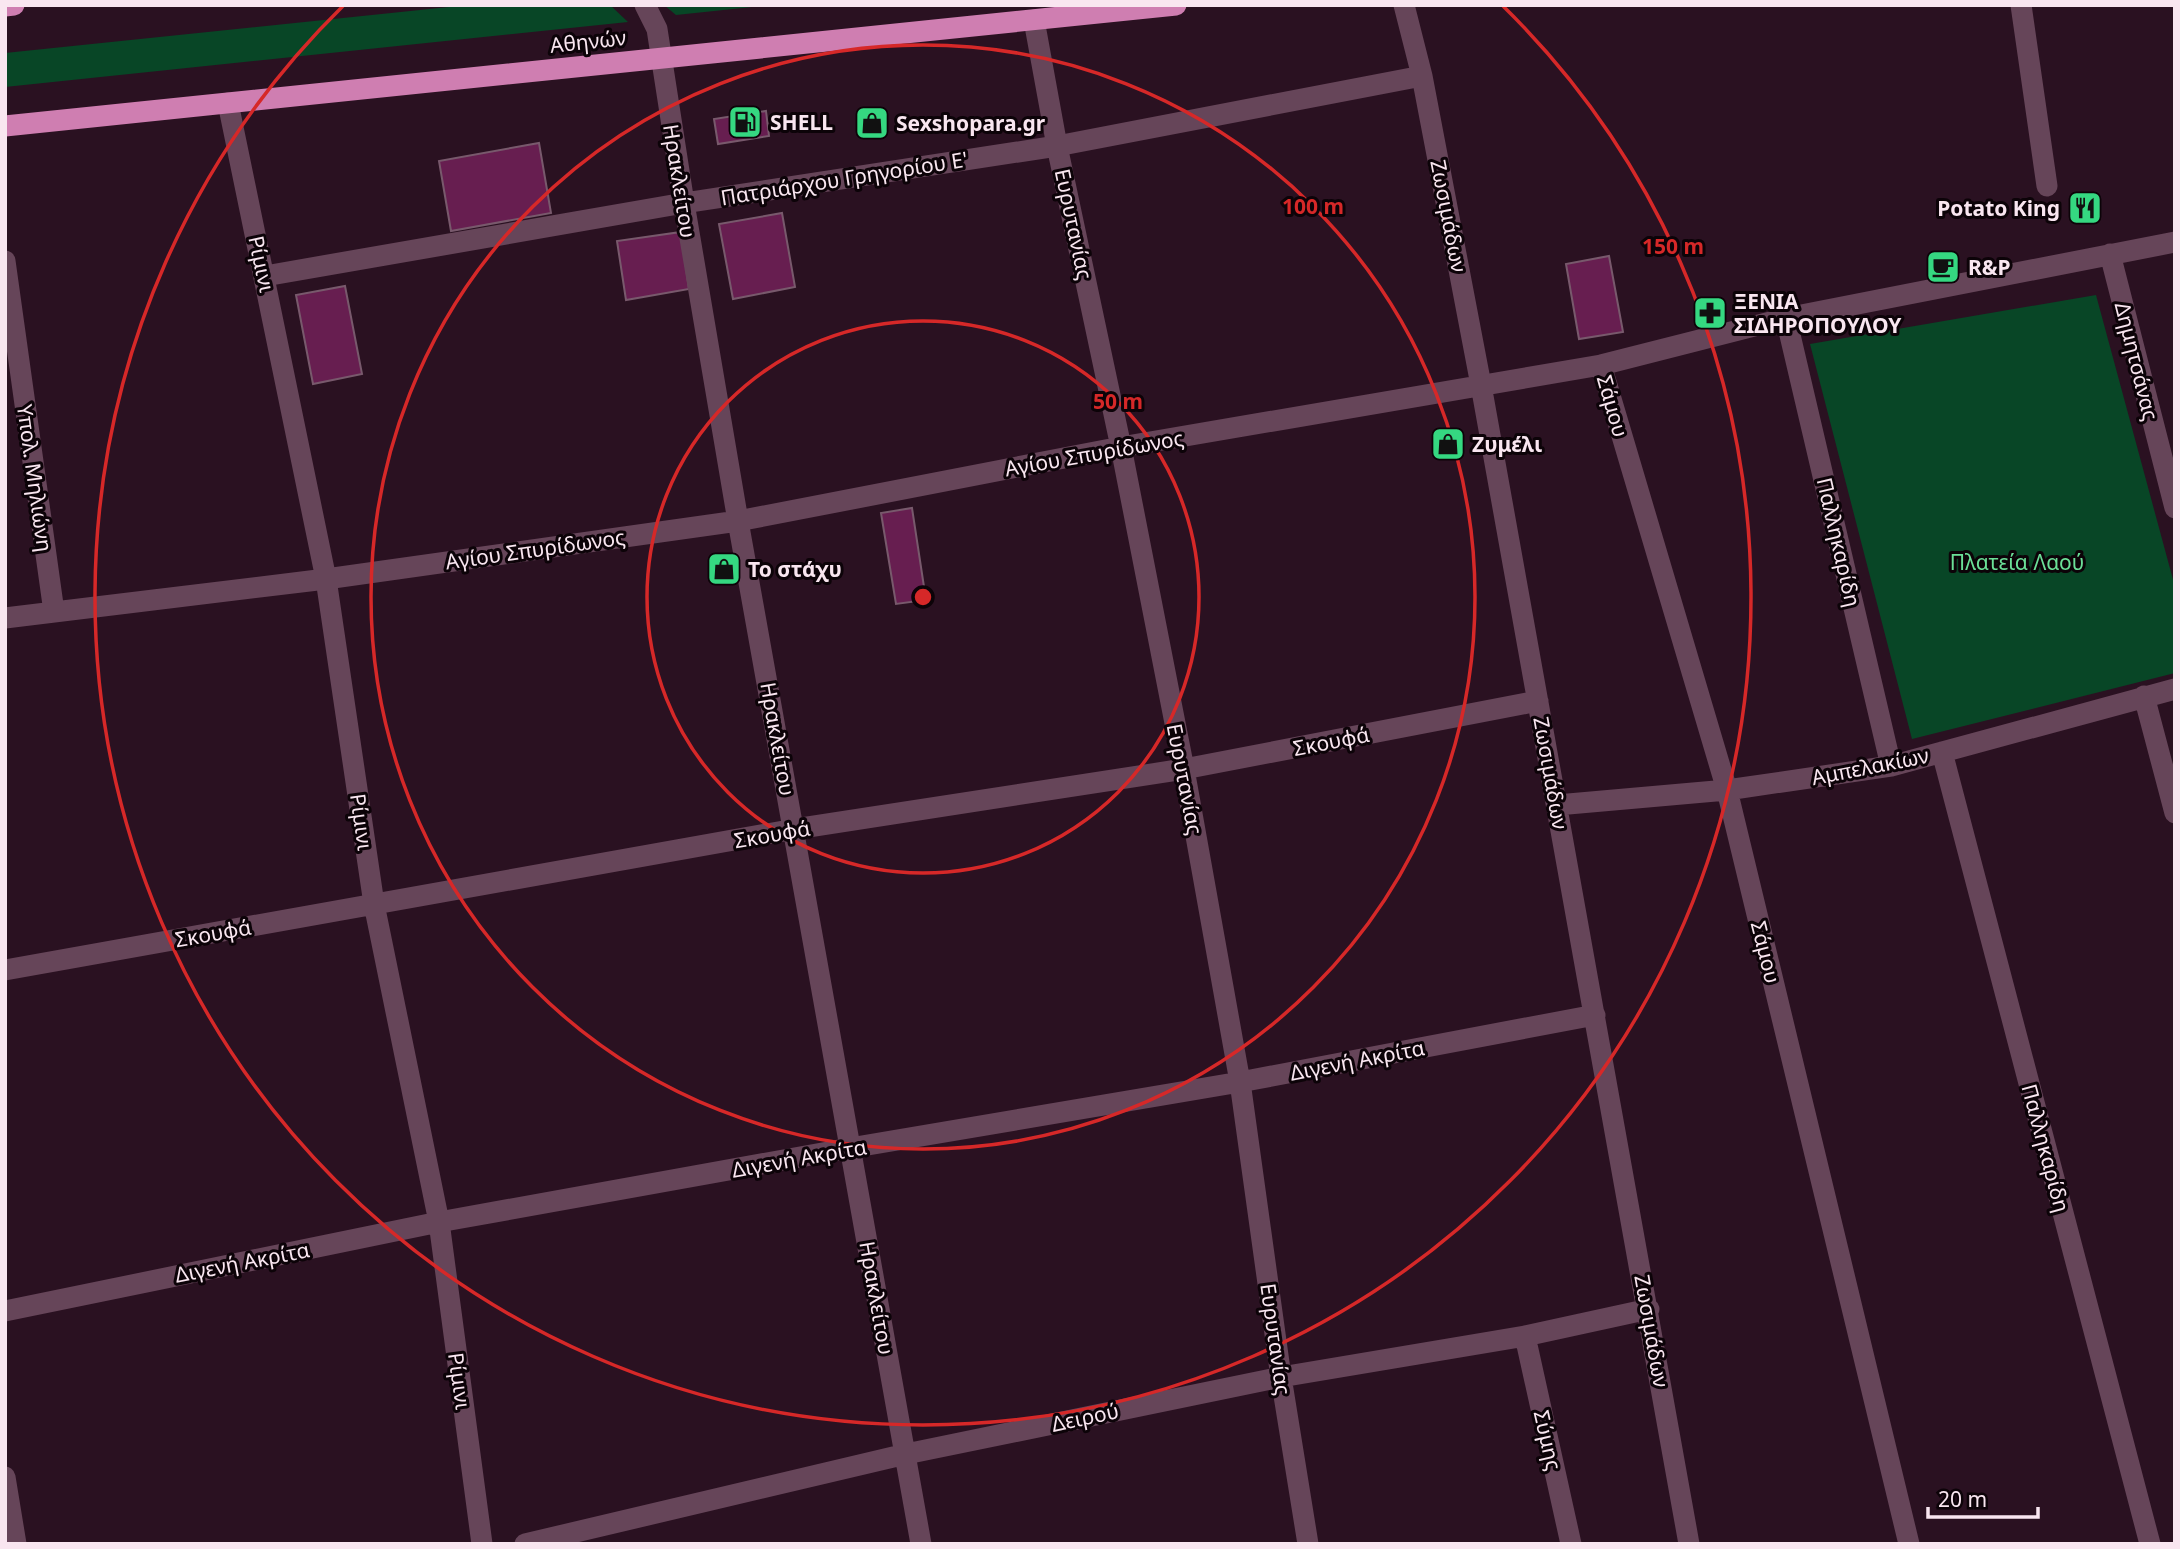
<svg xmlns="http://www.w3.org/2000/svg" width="2180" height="1549" font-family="'Noto Sans',sans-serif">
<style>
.green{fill:#084626}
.building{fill:#671e50;stroke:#78596c;stroke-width:2}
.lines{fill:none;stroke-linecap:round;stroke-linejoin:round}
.minor{stroke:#664559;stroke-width:21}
.highway{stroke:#cf7eb1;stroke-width:21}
.ring{fill:none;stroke:#d62828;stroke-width:3.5}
.labels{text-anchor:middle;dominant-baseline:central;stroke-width:6;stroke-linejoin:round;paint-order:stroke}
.street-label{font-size:21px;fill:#f9e6f0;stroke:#0c0308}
.poi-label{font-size:21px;font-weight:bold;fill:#f9e6f0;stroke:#0c0308;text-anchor:start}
.park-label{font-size:21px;fill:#6be098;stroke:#0c0308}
.centre{fill:#d62828;stroke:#0c0308;stroke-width:3.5}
.ring-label{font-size:21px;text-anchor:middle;font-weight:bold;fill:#d62828;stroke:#0c0308;stroke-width:6;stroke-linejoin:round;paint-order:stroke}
</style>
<rect width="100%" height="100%" fill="#2a1121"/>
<path class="green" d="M 468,5 L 610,5 L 628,22 L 5,87 L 5,53 Z
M 664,5 L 771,5 L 676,15 Z
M 2096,295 L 2175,587 L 2175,673 L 1912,739 L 1810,344 Z"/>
<path class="building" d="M 766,111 L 769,136 L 718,144 L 714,119 Z
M 539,143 L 551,213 L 451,231 L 439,161 Z
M 782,213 L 795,287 L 733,299 L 719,224 Z
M 681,232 L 689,289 L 626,300 L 617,241 Z
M 1609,256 L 1623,332 L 1579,339 L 1566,264 Z
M 345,286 L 362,374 L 313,384 L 296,295 Z
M 912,508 L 926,600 L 896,604 L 881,513 Z"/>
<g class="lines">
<path class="minor" d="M 645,5 L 657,29 L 684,203 L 738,521 L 921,1544
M 1404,5 L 1422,76 L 1481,385 L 1689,1544
M 2021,5 L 2047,186
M 1034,20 L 1057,146 L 1121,447 L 1184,769 L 1240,1082 L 1281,1377 L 1308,1544
M 228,103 L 326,579 L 374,904 L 439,1222 L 482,1544
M 2110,254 L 2175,508
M 5,261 L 54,612
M 265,276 L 684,203 L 1057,146 L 1422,76
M 1786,318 L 1891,766
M 1601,365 L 1727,790 L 1909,1544
M 5,618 L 326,579 L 738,521 L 1121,447 L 1601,365 L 1786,318 L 2175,242
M 2144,696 L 2175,813
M 1942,752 L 2150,1544
M 1557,805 L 1727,790 L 1891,766 L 2175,689
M 5,970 L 795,829 L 1184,769 L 1538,701
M 5,1311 L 439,1222 L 850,1148 L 1240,1082 L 1595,1015
M 1525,1336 L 1571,1544
M 5,1477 L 16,1544
M 525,1544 L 906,1454 L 1281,1377 L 1525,1336 L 1649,1309"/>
<path class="highway" d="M 5,6 L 14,5
M 5,126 L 1176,5"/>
</g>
<g class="ring">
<circle cx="923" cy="597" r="276"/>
<circle cx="923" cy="597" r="552"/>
<path d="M1503 6A828 828 0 1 1 343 6"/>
</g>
<defs>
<symbol id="fuel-square" viewBox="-11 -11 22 22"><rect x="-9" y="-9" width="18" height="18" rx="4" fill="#35d881" stroke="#0c0308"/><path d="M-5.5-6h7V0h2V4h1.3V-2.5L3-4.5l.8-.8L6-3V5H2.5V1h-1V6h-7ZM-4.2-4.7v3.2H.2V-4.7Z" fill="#111"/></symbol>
<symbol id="shop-square" viewBox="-11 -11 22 22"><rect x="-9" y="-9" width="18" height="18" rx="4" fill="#35d881" stroke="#0c0308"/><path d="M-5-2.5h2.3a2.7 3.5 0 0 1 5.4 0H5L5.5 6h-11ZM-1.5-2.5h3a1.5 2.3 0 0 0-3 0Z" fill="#111"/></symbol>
<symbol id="restaurant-square" viewBox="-11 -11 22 22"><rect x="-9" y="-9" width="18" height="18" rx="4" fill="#35d881" stroke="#0c0308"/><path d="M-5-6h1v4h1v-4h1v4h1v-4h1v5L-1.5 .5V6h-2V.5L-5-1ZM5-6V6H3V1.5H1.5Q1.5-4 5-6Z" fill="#111"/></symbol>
<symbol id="cafe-square" viewBox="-11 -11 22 22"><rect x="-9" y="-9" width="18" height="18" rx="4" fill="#35d881" stroke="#0c0308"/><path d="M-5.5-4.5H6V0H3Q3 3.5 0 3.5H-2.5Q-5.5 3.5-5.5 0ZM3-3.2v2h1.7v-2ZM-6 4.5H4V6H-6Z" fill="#111"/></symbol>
<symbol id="pharmacy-square" viewBox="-11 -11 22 22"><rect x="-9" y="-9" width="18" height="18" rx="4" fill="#35d881" stroke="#0c0308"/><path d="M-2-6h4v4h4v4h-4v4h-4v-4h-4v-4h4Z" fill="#111"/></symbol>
</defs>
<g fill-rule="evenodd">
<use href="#fuel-square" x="726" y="103" width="38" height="38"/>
<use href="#shop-square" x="853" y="104" width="38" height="38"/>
<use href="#restaurant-square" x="2066" y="189" width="38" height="38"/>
<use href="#cafe-square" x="1924" y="248" width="38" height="38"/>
<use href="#pharmacy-square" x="1691" y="294" width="38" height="38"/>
<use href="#shop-square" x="1429" y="425" width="38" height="38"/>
<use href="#shop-square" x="705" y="550" width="38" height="38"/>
</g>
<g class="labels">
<g class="street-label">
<text transform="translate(588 41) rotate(-6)">Αθηνών</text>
<text transform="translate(844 178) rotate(-9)">Πατριάρχου Γρηγορίου Ε'</text>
<text transform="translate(680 181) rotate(81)">Ηρακλείτου</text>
<text transform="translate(1449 216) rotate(79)">Ζωσιμάδων</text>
<text transform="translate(1074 224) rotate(78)">Ευρυτανίας</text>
<text transform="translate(262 264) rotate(78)">Ρίμινι</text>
<text transform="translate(2137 361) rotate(76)">Δημητσάνας</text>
<text transform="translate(1613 406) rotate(74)">Σάμου</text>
<text transform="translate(1094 453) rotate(-10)">Αγίου Σπυρίδωνος</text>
<text transform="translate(35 478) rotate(82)">Υπολ. Μηλιώνη</text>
<text transform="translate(1839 542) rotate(77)">Παλληκαρίδη</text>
<text transform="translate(535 549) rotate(-8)">Αγίου Σπυρίδωνος</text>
<text transform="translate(778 739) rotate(80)">Ηρακλείτου</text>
<text transform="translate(1331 741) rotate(-11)">Σκουφά</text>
<text transform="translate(1870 766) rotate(-11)">Αμπελακίων</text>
<text transform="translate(1551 773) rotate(80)">Ζωσιμάδων</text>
<text transform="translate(1185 779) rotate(79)">Ευρυτανίας</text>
<text transform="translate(362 822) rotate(82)">Ρίμινι</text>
<text transform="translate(772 834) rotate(-10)">Σκουφά</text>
<text transform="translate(213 933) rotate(-10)">Σκουφά</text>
<text transform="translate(1766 952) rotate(76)">Σάμου</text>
<text transform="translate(1357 1060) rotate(-11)">Διγενή Ακρίτα</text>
<text transform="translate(2046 1148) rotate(75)">Παλληκαρίδη</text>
<text transform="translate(799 1158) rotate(-10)">Διγενή Ακρίτα</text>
<text transform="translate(242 1262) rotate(-11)">Διγενή Ακρίτα</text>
<text transform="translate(877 1298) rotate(80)">Ηρακλείτου</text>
<text transform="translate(1652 1331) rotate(80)">Ζωσιμάδων</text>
<text transform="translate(1276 1339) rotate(82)">Ευρυτανίας</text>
<text transform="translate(460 1381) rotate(82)">Ρίμινι</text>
<text transform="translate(1085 1417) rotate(-12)">Δειρού</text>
<text transform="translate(1548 1440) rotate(77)">Σύμης</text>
</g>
<g class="poi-label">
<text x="770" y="122">SHELL</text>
<text x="896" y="123">Sexshopara.gr</text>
<text x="2060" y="208" text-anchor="end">Potato King</text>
<text x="1968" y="267">R&amp;P</text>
<text x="1734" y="301">ΞΕΝΙΑ<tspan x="1734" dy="24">ΣΙΔΗΡΟΠΟΥΛΟΥ</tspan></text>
<text x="1472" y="444">Ζυμέλι</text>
<text x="748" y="569">Το στάχυ</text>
</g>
<g class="park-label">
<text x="2017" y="562">Πλατεία Λαού</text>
</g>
</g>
<circle cx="923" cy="597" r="10" class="centre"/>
<g class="ring-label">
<text x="1313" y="214">100 m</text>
<text x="1673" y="254">150 m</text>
<text x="1118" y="409">50 m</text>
</g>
<rect width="2180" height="1549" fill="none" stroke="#f9e6f0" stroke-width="14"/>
<path d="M1928 1507v10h110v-10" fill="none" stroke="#f9e6f0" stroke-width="3.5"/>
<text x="1938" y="1507" font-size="21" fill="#f9e6f0" stroke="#0c0308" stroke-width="5" paint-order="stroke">20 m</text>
</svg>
